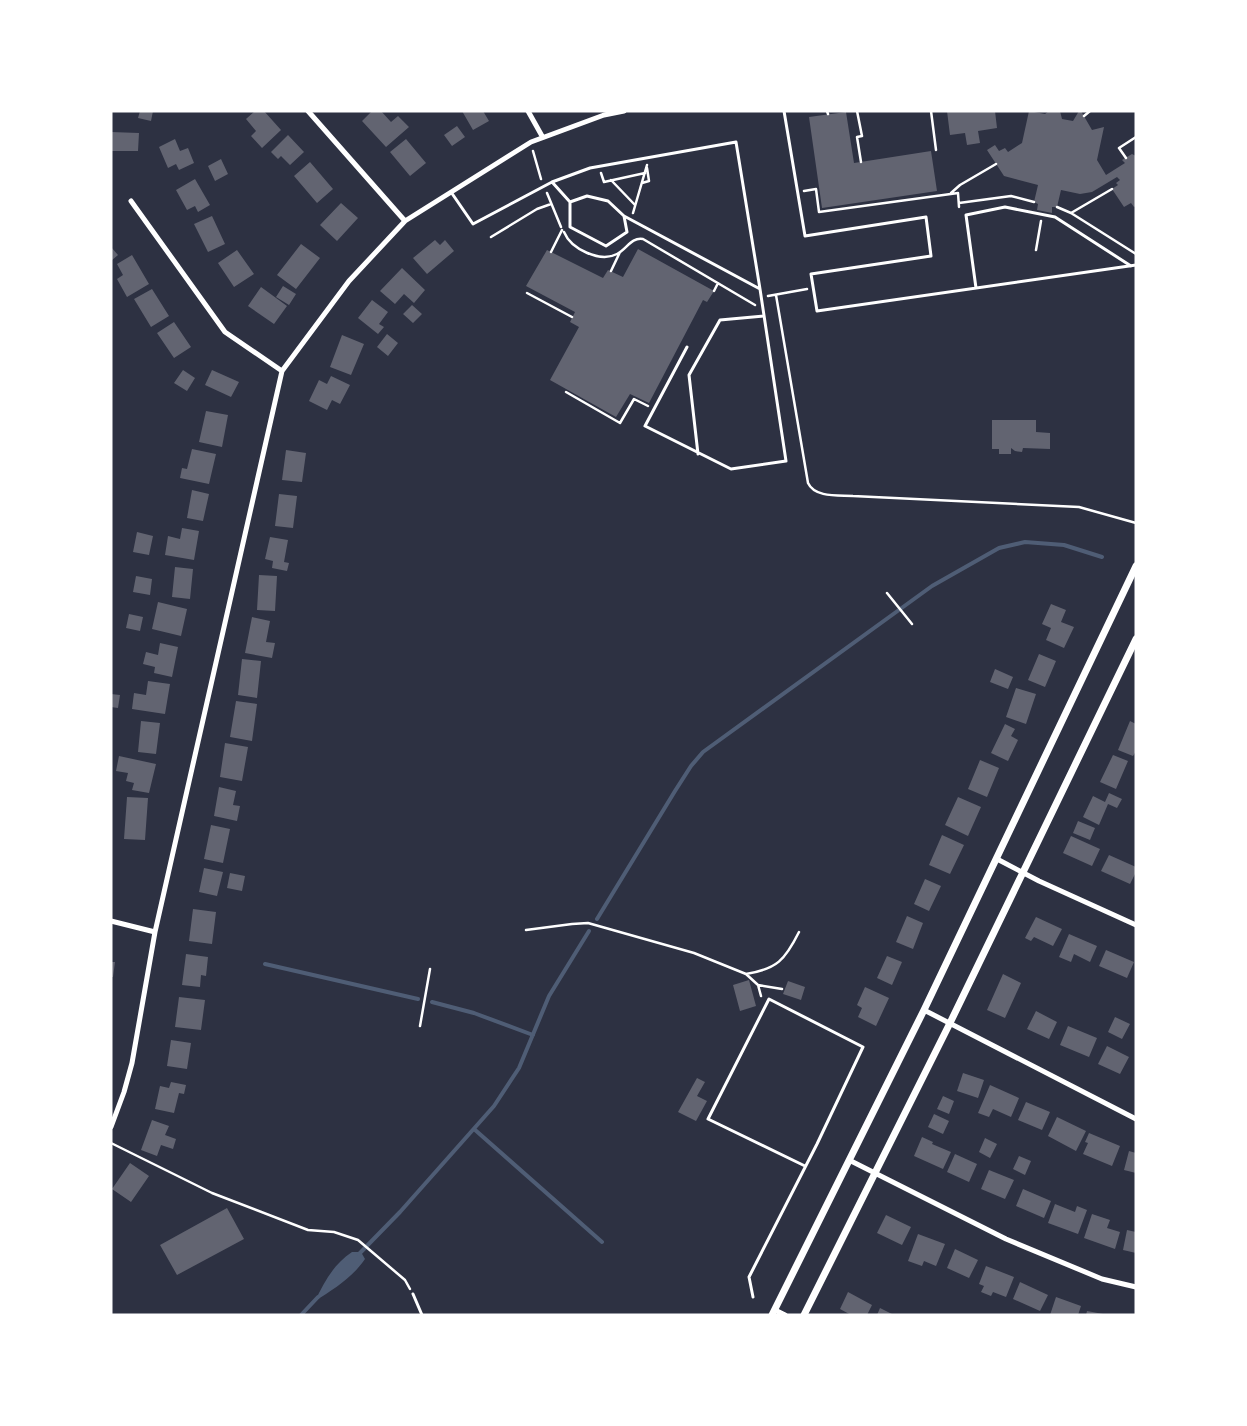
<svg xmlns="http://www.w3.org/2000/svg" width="1247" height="1426" font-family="Lato,sans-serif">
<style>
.water{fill:#4f5d75}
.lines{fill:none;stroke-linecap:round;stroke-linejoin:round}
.stream{stroke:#4f5d75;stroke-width:4}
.building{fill:#626471}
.path{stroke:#fff;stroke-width:2.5}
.service{stroke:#fff;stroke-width:3}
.minor{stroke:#fff;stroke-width:5}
.tertiary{stroke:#fff;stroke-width:7}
</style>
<rect width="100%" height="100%" fill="#2d3142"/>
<path class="water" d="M 352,1252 L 361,1252 L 365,1259 C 352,1278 334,1289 315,1301 C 325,1281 333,1265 352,1252 Z"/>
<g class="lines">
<path class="stream" d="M 597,919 L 675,791 L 691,766 L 703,752 L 932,586 L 999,548 L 1025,542 L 1064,545 L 1102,557
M 265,964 L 418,999
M 432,1002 L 474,1013 L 533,1035
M 474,1129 L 602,1242
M 359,1254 L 400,1212 L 494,1106 L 519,1068 L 549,996 L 589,931
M 301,1315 L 318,1297"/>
</g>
<path class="building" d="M 140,111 L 153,111 L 151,121 L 138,118 Z
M 255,111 L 264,111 L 281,130 L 262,148 L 251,136 L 256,131 L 246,119 Z
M 372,111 L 381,111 L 391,122 L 398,116 L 409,127 L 386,147 L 362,121 Z
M 462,111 L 483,111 L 489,121 L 473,130 Z
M 947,111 L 995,111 L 997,128 L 978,131 L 980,143 L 967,145 L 965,133 L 950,135 Z
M 1029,111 L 1045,114 L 1049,111 L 1060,111 L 1062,119 L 1073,121 L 1079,111 L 1081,111 L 1092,130 L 1104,127 L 1097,160 L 1106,175 L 1125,163 L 1122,160 L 1132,154 L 1136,156 L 1136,206 L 1134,207 L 1131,203 L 1124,207 L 1112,189 L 1118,185 L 1116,183 L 1120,180 L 1117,177 L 1092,192 L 1080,194 L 1061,190 L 1057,207 L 1052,207 L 1052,213 L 1037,210 L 1038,204 L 1034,202 L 1038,185 L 1004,176 L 987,150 L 995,145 L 999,151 L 1005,148 L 1008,152 L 1022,143 Z
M 846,112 L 854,163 L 931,151 L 937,191 L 822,208 L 809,117 Z
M 457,126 L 465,137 L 452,146 L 444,135 Z
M 111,132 L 139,133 L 138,151 L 111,151 Z
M 288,135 L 304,152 L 290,165 L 281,156 L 278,159 L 271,152 Z
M 175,139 L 180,151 L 188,148 L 194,163 L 179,170 L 176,164 L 168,168 L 159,147 Z
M 406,139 L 426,163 L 410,176 L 390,152 Z
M 221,159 L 228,174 L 215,181 L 208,166 Z
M 310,162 L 333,189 L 317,203 L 294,176 Z
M 195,179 L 210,205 L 198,212 L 195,206 L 187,210 L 176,190 Z
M 341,203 L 358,218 L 337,241 L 320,225 Z
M 212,216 L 225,244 L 208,252 L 194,224 Z
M 435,240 L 440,245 L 445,240 L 454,251 L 427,274 L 413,258 Z
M 301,244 L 320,258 L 296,289 L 277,275 Z
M 111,247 L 118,255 L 111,261 Z
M 638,249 L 714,291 L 707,302 L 703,300 L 649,403 L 630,394 L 616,417 L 550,380 L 579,327 L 570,322 L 575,312 L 526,286 L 547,250 L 603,278 L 608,270 L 623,277 Z
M 237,250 L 254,274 L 234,287 L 218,263 Z
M 132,255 L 149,284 L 127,297 L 117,279 L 123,275 L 117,264 Z
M 402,268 L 425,290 L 414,303 L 404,294 L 395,304 L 380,291 Z
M 283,286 L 296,294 L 289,305 L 276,297 Z
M 261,287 L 287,306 L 274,324 L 248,306 Z
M 152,289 L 169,316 L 151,327 L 134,299 Z
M 372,300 L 388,312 L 379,324 L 384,327 L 378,334 L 358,318 Z
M 412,305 L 422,314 L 413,323 L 403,314 Z
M 174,322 L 191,347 L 174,358 L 157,333 Z
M 387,334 L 398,343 L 388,356 L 377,347 Z
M 342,335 L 364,344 L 351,375 L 330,367 Z
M 183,370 L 195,378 L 187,391 L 174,383 Z
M 212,370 L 239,382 L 231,397 L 205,385 Z
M 331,376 L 350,385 L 340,404 L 332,400 L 327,410 L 309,401 L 319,380 L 327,384 Z
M 206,411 L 228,415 L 222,447 L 199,442 Z
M 992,420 L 1036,420 L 1036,432 L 1050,433 L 1050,449 L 1023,448 L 1022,452 L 1015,451 L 1011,448 L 1011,454 L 999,454 L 999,449 L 992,449 Z
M 192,449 L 216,454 L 209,484 L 180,478 L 182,468 L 187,469 Z
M 286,450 L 306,453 L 302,482 L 282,480 Z
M 192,490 L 209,494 L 203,521 L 187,518 Z
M 279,494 L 297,496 L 293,528 L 275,526 Z
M 182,528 L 199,531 L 194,560 L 165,555 L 168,536 L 180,539 Z
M 137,532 L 153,536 L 149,555 L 133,552 Z
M 270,537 L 288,540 L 284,562 L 289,563 L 287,571 L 272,568 L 273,561 L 265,559 Z
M 175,567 L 193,569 L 190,599 L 172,597 Z
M 259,575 L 277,576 L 275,611 L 257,610 Z
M 136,576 L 152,579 L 150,595 L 133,592 Z
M 158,602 L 187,609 L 181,636 L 152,629 Z
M 1051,604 L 1066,610 L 1061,622 L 1074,627 L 1064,648 L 1046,640 L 1051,628 L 1042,624 Z
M 129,614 L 143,617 L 140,631 L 126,628 Z
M 252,617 L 270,621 L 266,642 L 275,643 L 272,658 L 245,653 Z
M 160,643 L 178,647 L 172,677 L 154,673 L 155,667 L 143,664 L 146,652 L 158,655 Z
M 1039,654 L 1056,661 L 1045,687 L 1028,680 Z
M 242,659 L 261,661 L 257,698 L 238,695 Z
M 995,669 L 1013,677 L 1008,689 L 990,682 Z
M 148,681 L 170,684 L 165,714 L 132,709 L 134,693 L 146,695 Z
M 1016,688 L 1036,694 L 1026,724 L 1006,717 Z
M 111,694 L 120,695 L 118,708 L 111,707 Z
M 236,701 L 257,704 L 252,741 L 230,737 Z
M 141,721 L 160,723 L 156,754 L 138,752 Z
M 1130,721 L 1136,724 L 1136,751 L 1133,756 L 1118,750 Z
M 1005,724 L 1015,729 L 1011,736 L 1018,740 L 1008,761 L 991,753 Z
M 225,743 L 248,747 L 242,781 L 220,777 Z
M 1113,755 L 1128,761 L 1116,789 L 1100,782 Z
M 119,756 L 156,764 L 149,793 L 132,790 L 134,783 L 126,781 L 128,773 L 116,771 Z
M 980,760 L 999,768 L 987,797 L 968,789 Z
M 219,787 L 236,791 L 233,805 L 240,806 L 237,821 L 214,816 Z
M 1109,793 L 1122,799 L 1117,808 L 1108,804 L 1099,825 L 1083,817 L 1093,796 L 1105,802 Z
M 127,797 L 148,798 L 145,840 L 124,839 Z
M 958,797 L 981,807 L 968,836 L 945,825 Z
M 1078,821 L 1095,828 L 1090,840 L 1073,833 Z
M 211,825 L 230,829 L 223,863 L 204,859 Z
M 942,835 L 964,845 L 950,874 L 929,865 Z
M 1071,836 L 1100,849 L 1092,866 L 1063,853 Z
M 1109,855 L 1136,867 L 1136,872 L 1130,884 L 1101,871 Z
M 204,868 L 223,872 L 217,896 L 199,892 Z
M 230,873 L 245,876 L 242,891 L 227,888 Z
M 925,879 L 941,886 L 929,911 L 914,904 Z
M 193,909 L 216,912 L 212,944 L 189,941 Z
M 907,916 L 923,923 L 913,949 L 896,942 Z
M 1036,917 L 1062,929 L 1053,946 L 1034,937 L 1031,941 L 1025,938 Z
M 1069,934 L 1097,946 L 1090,962 L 1074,954 L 1071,962 L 1059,957 Z
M 1106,950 L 1134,962 L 1127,978 L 1099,966 Z
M 186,954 L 208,957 L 206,976 L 201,975 L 200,987 L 182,985 Z
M 887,956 L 902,962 L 892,985 L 877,978 Z
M 111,962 L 115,962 L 113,977 L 111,977 Z
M 1003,974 L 1021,983 L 1005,1018 L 987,1010 Z
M 749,980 L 756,1006 L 740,1011 L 733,985 Z
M 788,981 L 805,987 L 801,1000 L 783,994 Z
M 865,987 L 889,998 L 876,1026 L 858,1017 L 862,1008 L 857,1005 Z
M 179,997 L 205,1000 L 201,1030 L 175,1027 Z
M 1036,1011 L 1057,1022 L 1049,1039 L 1027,1029 Z
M 1115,1017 L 1130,1024 L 1122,1039 L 1108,1032 Z
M 1068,1026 L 1097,1038 L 1089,1057 L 1060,1045 Z
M 171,1040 L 191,1043 L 187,1069 L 167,1066 Z
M 1107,1046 L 1129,1057 L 1120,1074 L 1098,1064 Z
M 963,1073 L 984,1080 L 978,1098 L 957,1091 Z
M 697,1078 L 705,1082 L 697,1096 L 707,1101 L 696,1121 L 678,1112 Z
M 171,1082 L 186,1085 L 184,1094 L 179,1093 L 174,1113 L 155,1109 L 160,1086 L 169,1088 Z
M 990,1085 L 1019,1098 L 1011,1117 L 993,1109 L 989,1117 L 978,1113 Z
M 943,1096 L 954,1101 L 949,1114 L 937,1109 Z
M 1026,1102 L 1050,1112 L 1042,1130 L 1018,1120 Z
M 934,1114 L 949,1121 L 943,1134 L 928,1127 Z
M 1057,1117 L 1086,1131 L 1076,1151 L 1048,1136 Z
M 152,1120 L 169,1126 L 165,1135 L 176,1139 L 173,1149 L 161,1145 L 157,1156 L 141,1150 Z
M 1089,1133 L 1120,1146 L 1112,1166 L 1083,1154 L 1088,1143 L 1085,1142 Z
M 922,1137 L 933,1142 L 932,1144 L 951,1152 L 943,1169 L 914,1156 Z
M 985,1138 L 997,1144 L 990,1158 L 979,1152 Z
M 1129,1151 L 1136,1153 L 1136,1173 L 1124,1170 Z
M 955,1154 L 977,1164 L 969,1182 L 947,1172 Z
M 1019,1156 L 1031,1161 L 1025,1175 L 1013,1169 Z
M 130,1163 L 149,1176 L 131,1202 L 112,1189 Z
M 989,1170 L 1014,1180 L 1005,1199 L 981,1189 Z
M 1023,1189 L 1051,1201 L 1044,1218 L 1016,1206 Z
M 1055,1204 L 1075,1212 L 1077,1206 L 1087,1210 L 1078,1234 L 1048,1223 Z
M 227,1208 L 244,1239 L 177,1275 L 160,1245 Z
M 1092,1214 L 1110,1220 L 1107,1228 L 1120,1232 L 1115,1249 L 1084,1238 Z
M 886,1215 L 911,1227 L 902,1245 L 877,1233 Z
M 1127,1230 L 1136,1232 L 1136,1253 L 1123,1250 Z
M 918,1234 L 945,1244 L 936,1266 L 924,1261 L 922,1266 L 908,1261 Z
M 955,1249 L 978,1260 L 969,1278 L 947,1268 Z
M 986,1266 L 1014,1277 L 1006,1297 L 993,1292 L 991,1296 L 981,1292 L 984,1286 L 979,1284 Z
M 1020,1282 L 1048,1295 L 1040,1311 L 1013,1299 Z
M 848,1292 L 872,1305 L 867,1315 L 851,1315 L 840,1309 Z
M 1056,1297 L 1081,1306 L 1078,1315 L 1050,1315 Z
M 880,1308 L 894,1315 L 877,1315 Z
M 1087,1311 L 1103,1314 L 1103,1315 L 1086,1315 Z"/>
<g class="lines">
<path class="path" d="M 827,111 L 828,114
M 857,111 L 862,136 L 857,137 L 861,162
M 931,111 L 936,150
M 1084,116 L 1090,111
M 533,151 L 541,179
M 1126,158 L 1119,148 L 1136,137
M 601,173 L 604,182 L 645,173
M 611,180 L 635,205
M 642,183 L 649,181 L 647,168
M 804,191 L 816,189 L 819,212 L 958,193 L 959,207
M 547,193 L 561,227
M 951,193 L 960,185 L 996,164
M 959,203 L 1011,196 L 1034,202
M 1057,207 L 1071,213 L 1136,254
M 633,213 L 647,165
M 1071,213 L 1112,189
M 564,232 C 571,249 600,263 617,254 C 627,249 631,237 643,239 L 755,305
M 491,237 L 537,209 L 551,204
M 1036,250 L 1041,221
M 551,252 L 562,230
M 611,271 L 620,252
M 714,291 L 718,283
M 527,293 L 572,317
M 776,295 L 808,483 C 815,498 839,495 853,496 L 1079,507 L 1136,523
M 768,296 L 807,289
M 566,392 L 620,423 L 634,399 L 648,406
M 887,593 L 912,624
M 526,930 L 572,924 L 588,923 L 694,953 L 746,974 L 758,985 L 761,996
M 746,974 C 777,969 785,960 799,932
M 758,985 L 782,989
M 420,1026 L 430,969
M 111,1143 L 212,1193 L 308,1230 L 334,1232 L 358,1240 L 405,1280 L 410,1289"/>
<path class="service" d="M 784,111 L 805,236 L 926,217 L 931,256 L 811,274 L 817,311 L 1136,265
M 552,182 L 590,168 L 736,142 L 760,289 L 624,216 L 608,201 L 587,196 L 570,202
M 451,192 L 473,224 L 552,182 L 570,202 L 570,227 L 606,246 L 627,232 L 624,216
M 976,288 L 966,215 L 1005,207 L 1055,217 L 1131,266
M 687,347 L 645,426 L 731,469 L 786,461 L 760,289
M 698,454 L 689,375 L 720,320 L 764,316
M 413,1294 L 422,1315
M 753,1297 L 749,1277 L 817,1144 L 863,1047 L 769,999 L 708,1119 L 805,1166"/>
<path class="minor" d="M 308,111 L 405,221
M 528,111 L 542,136
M 131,201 L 225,332 L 282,371
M 997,859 L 1039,881 L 1136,925
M 111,921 L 155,932
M 924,1010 L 1136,1119
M 111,1127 L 124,1092 L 132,1063 L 155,932 L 282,371 L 349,281 L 405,221 L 531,142 L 604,115 L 624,111
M 849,1160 L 1006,1239 L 1102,1279 L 1136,1287
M 775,1310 L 785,1315"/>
<path class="tertiary" d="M 772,1315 L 924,1010 L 1136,566
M 804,1315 L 950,1023 L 1136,639"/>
</g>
<rect width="1247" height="1426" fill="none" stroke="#ffffff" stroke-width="225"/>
</svg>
